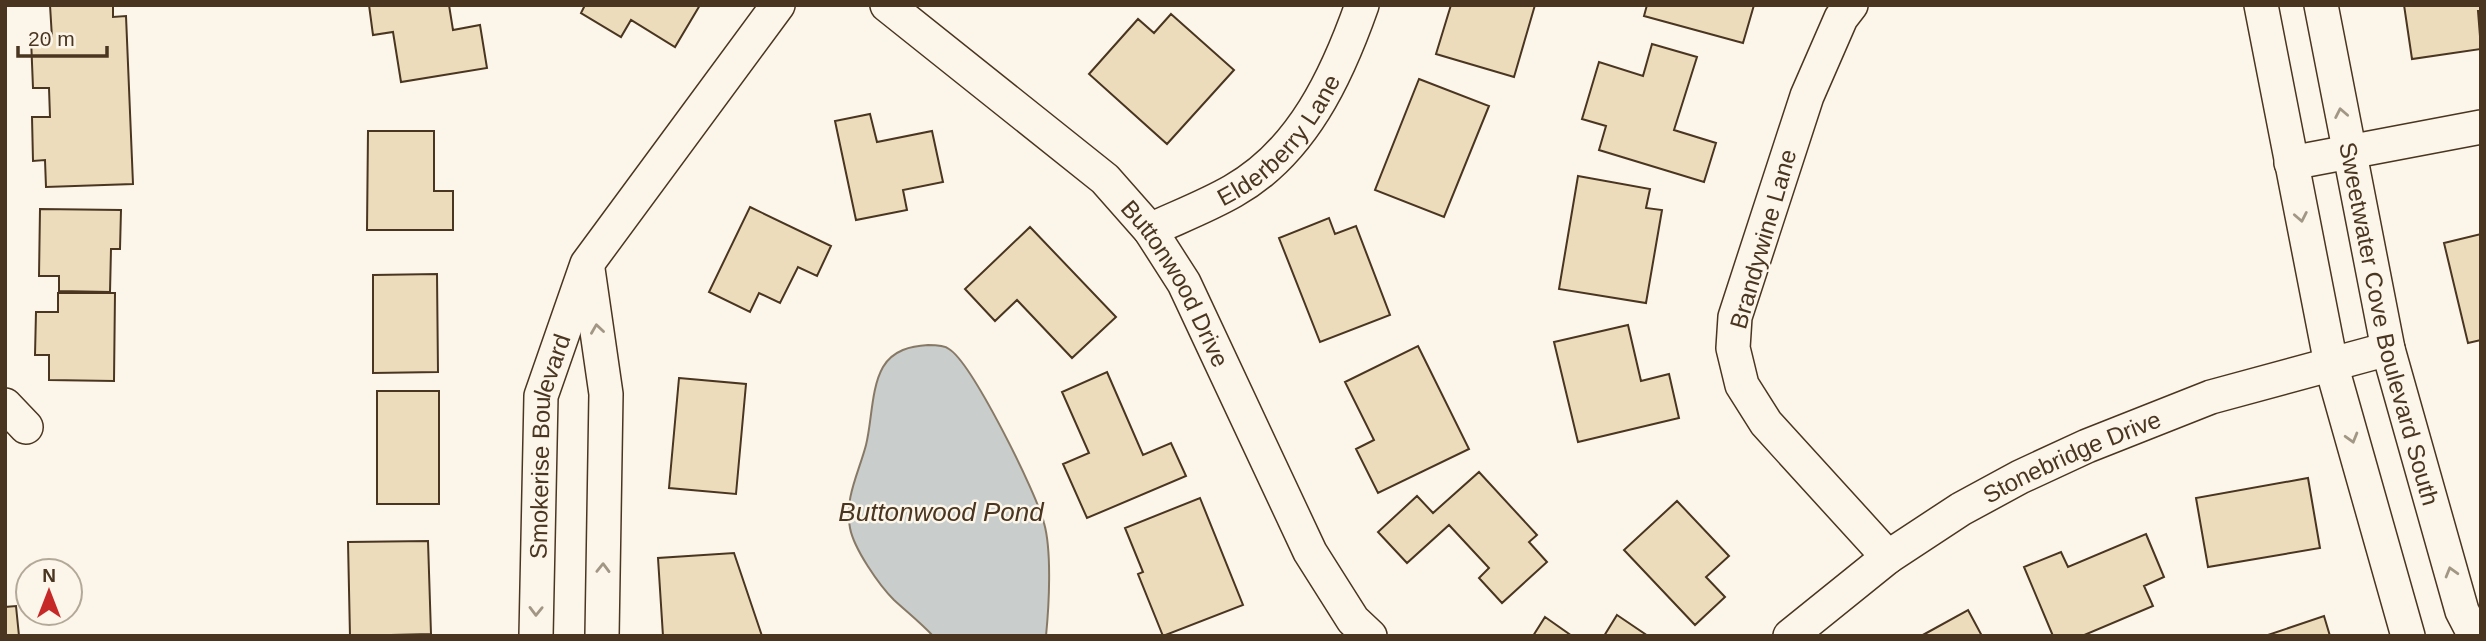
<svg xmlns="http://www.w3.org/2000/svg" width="2486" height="641" font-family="Helvetica,sans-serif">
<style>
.water{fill:#c9cecd;stroke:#887966;stroke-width:2}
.building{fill:#ecdcbc;stroke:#4a3520;stroke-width:2}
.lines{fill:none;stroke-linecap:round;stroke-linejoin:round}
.minor-casing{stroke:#4a3520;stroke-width:36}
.minor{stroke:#fbf6e9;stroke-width:33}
.oneway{stroke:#a29684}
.labels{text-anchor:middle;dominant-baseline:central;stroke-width:5;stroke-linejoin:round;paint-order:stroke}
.street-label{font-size:24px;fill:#4a3520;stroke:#fbf6e9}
.water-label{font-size:26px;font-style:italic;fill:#4a3520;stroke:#fbf6e9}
</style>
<rect width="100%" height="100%" fill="#fbf6e9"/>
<path class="water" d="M 928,345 C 935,345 944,345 949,349 C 972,363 1037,494 1044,523 C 1052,551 1049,606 1046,636 L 933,636 C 921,623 907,612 894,600 C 879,585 854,549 850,528 C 844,499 859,472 866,445 C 872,421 871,388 883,367 C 893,350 911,346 928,345 Z"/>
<path class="building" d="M 50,5 L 113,5 L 113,17 L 126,16 L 133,184 L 46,187 L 45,160 L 33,161 L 32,117 L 50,117 L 49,88 L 33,88 L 31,38 L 52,38 Z
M 369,5 L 449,5 L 453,30 L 480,25 L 487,68 L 401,82 L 393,32 L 373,35 Z
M 585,5 L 700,5 L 675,47 L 631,20 L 621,37 L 581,13 Z
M 1451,5 L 1535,5 L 1514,77 L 1436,54 Z
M 1647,5 L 1754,5 L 1743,43 L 1644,16 Z
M 2404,5 L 2480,5 L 2481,11 L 2478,11 L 2481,49 L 2412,59 Z
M 1171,14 L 1234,70 L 1167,144 L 1089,74 L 1138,19 L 1154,33 Z
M 1652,44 L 1697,57 L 1674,130 L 1716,143 L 1704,182 L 1599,150 L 1606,126 L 1582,119 L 1599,62 L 1643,76 Z
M 1419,79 L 1489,106 L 1444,217 L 1375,190 Z
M 870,114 L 877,142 L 932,131 L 943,182 L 903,190 L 907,210 L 856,220 L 835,121 Z
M 368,131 L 434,131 L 434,191 L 453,191 L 453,230 L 367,230 Z
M 1578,176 L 1650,189 L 1646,208 L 1662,210 L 1646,303 L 1559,289 Z
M 750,207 L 831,246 L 817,276 L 798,267 L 780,303 L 759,293 L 750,312 L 709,292 Z
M 40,209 L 121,210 L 120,249 L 111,249 L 110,292 L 59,291 L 59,276 L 39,276 Z
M 1329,218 L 1335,234 L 1356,226 L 1390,315 L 1320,342 L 1279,238 Z
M 1030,227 L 1116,317 L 1072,358 L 1017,300 L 995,321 L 965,289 Z
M 2481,234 L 2481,340 L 2468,343 L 2444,243 Z
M 437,274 L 438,372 L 373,373 L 373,275 Z
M 58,293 L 115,293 L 114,381 L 49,380 L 49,355 L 35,355 L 36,312 L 58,312 Z
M 1628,325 L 1641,381 L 1669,374 L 1679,418 L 1578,442 L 1554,342 Z
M 1418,346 L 1469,449 L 1378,493 L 1356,449 L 1374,440 L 1345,382 Z
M 1107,372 L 1143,455 L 1171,443 L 1186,476 L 1087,518 L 1063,464 L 1089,453 L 1062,392 Z
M 679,378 L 746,384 L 736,494 L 669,488 Z
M 377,391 L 439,391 L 439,504 L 377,504 Z
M 1479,472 L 1537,535 L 1529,542 L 1547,562 L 1502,603 L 1479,578 L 1489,568 L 1449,525 L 1407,563 L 1378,532 L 1417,496 L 1433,513 Z
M 2308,478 L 2320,548 L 2208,567 L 2196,498 Z
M 1200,498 L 1243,605 L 1163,636 L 1138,574 L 1143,572 L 1125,528 Z
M 1677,501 L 1729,556 L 1706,577 L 1725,597 L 1695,625 L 1624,550 Z
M 2146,534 L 2164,577 L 2144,586 L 2153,606 L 2082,636 L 2053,636 L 2024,567 L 2061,552 L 2068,567 Z
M 428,541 L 431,634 L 350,636 L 348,542 Z
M 734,553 L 762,636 L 663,636 L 658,558 Z
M 16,606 L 19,636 L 5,636 L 5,607 Z
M 1968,610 L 1982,636 L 1921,636 Z
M 1617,615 L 1648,636 L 1604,636 Z
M 2324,616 L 2330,636 L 2265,636 Z
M 1545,617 L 1572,636 L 1533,636 Z"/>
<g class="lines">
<defs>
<g id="minor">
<path id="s1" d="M 887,5 L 1105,179 L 1150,230 L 1184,283 L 1310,552 L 1353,620 L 1370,636"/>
<path d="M 1851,5 L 1841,18 L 1807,96 L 1735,317 L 1733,348 L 1742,385 L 1766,423 L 1888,557"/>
<path d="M 2261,5 L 2331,364 L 2408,636"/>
<path id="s2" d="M 2321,5 L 2388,349 L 2462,611 L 2475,636"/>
<path d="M 2291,163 L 2481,127"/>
<path id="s3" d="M 1150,230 C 1178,217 1207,206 1233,191 C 1302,152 1337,76 1362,5"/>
<path d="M 588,269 L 606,394 L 602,636"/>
<path d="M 5,405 L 26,427"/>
<path id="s4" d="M 536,636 L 541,396 L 587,264 L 778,5"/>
<path id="s5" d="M 1790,636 L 1888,557 L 1961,509 L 2020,477 L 2087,446 L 2211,397 L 2388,349"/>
</g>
</defs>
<use href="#minor" class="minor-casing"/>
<use href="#minor" class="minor"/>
</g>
<defs><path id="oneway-chevron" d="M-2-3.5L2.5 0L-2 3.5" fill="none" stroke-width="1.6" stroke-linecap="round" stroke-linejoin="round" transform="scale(1.75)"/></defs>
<g class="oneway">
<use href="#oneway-chevron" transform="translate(2341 113) rotate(-101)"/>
<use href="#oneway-chevron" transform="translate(2301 217) rotate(79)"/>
<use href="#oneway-chevron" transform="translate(597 329) rotate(-98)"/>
<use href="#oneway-chevron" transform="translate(2352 438) rotate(74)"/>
<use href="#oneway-chevron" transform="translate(603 568) rotate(-89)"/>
<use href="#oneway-chevron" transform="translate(2451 572) rotate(-106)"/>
<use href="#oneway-chevron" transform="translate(536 611) rotate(91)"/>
</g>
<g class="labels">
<g class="street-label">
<text stroke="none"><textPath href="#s3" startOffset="161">Elderberry Lane</textPath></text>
<text transform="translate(1763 239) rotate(-74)">Brandywine Lane</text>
<text stroke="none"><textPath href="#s1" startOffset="406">Buttonwood Drive</textPath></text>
<text stroke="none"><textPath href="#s2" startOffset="326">Sweetwater Cove Boulevard South</textPath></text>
<text stroke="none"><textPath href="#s4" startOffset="191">Smokerise Boulevard</textPath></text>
<text stroke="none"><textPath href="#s5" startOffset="336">Stonebridge Drive</textPath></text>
</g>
<g class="water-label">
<text x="941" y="512">Buttonwood Pond</text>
</g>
</g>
<rect width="2486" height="641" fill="none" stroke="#4a3520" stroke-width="14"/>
<g transform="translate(49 592)"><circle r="33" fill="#fbf6e9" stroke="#b4a999" stroke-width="2"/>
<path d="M0-5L12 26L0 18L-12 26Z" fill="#c62828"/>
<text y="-10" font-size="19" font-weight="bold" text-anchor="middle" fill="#4a3520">N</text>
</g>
<path d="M18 46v10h89v-10" fill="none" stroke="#4a3520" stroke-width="3.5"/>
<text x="28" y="46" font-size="21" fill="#4a3520" stroke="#fbf6e9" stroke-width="5" paint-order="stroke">20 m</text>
</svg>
